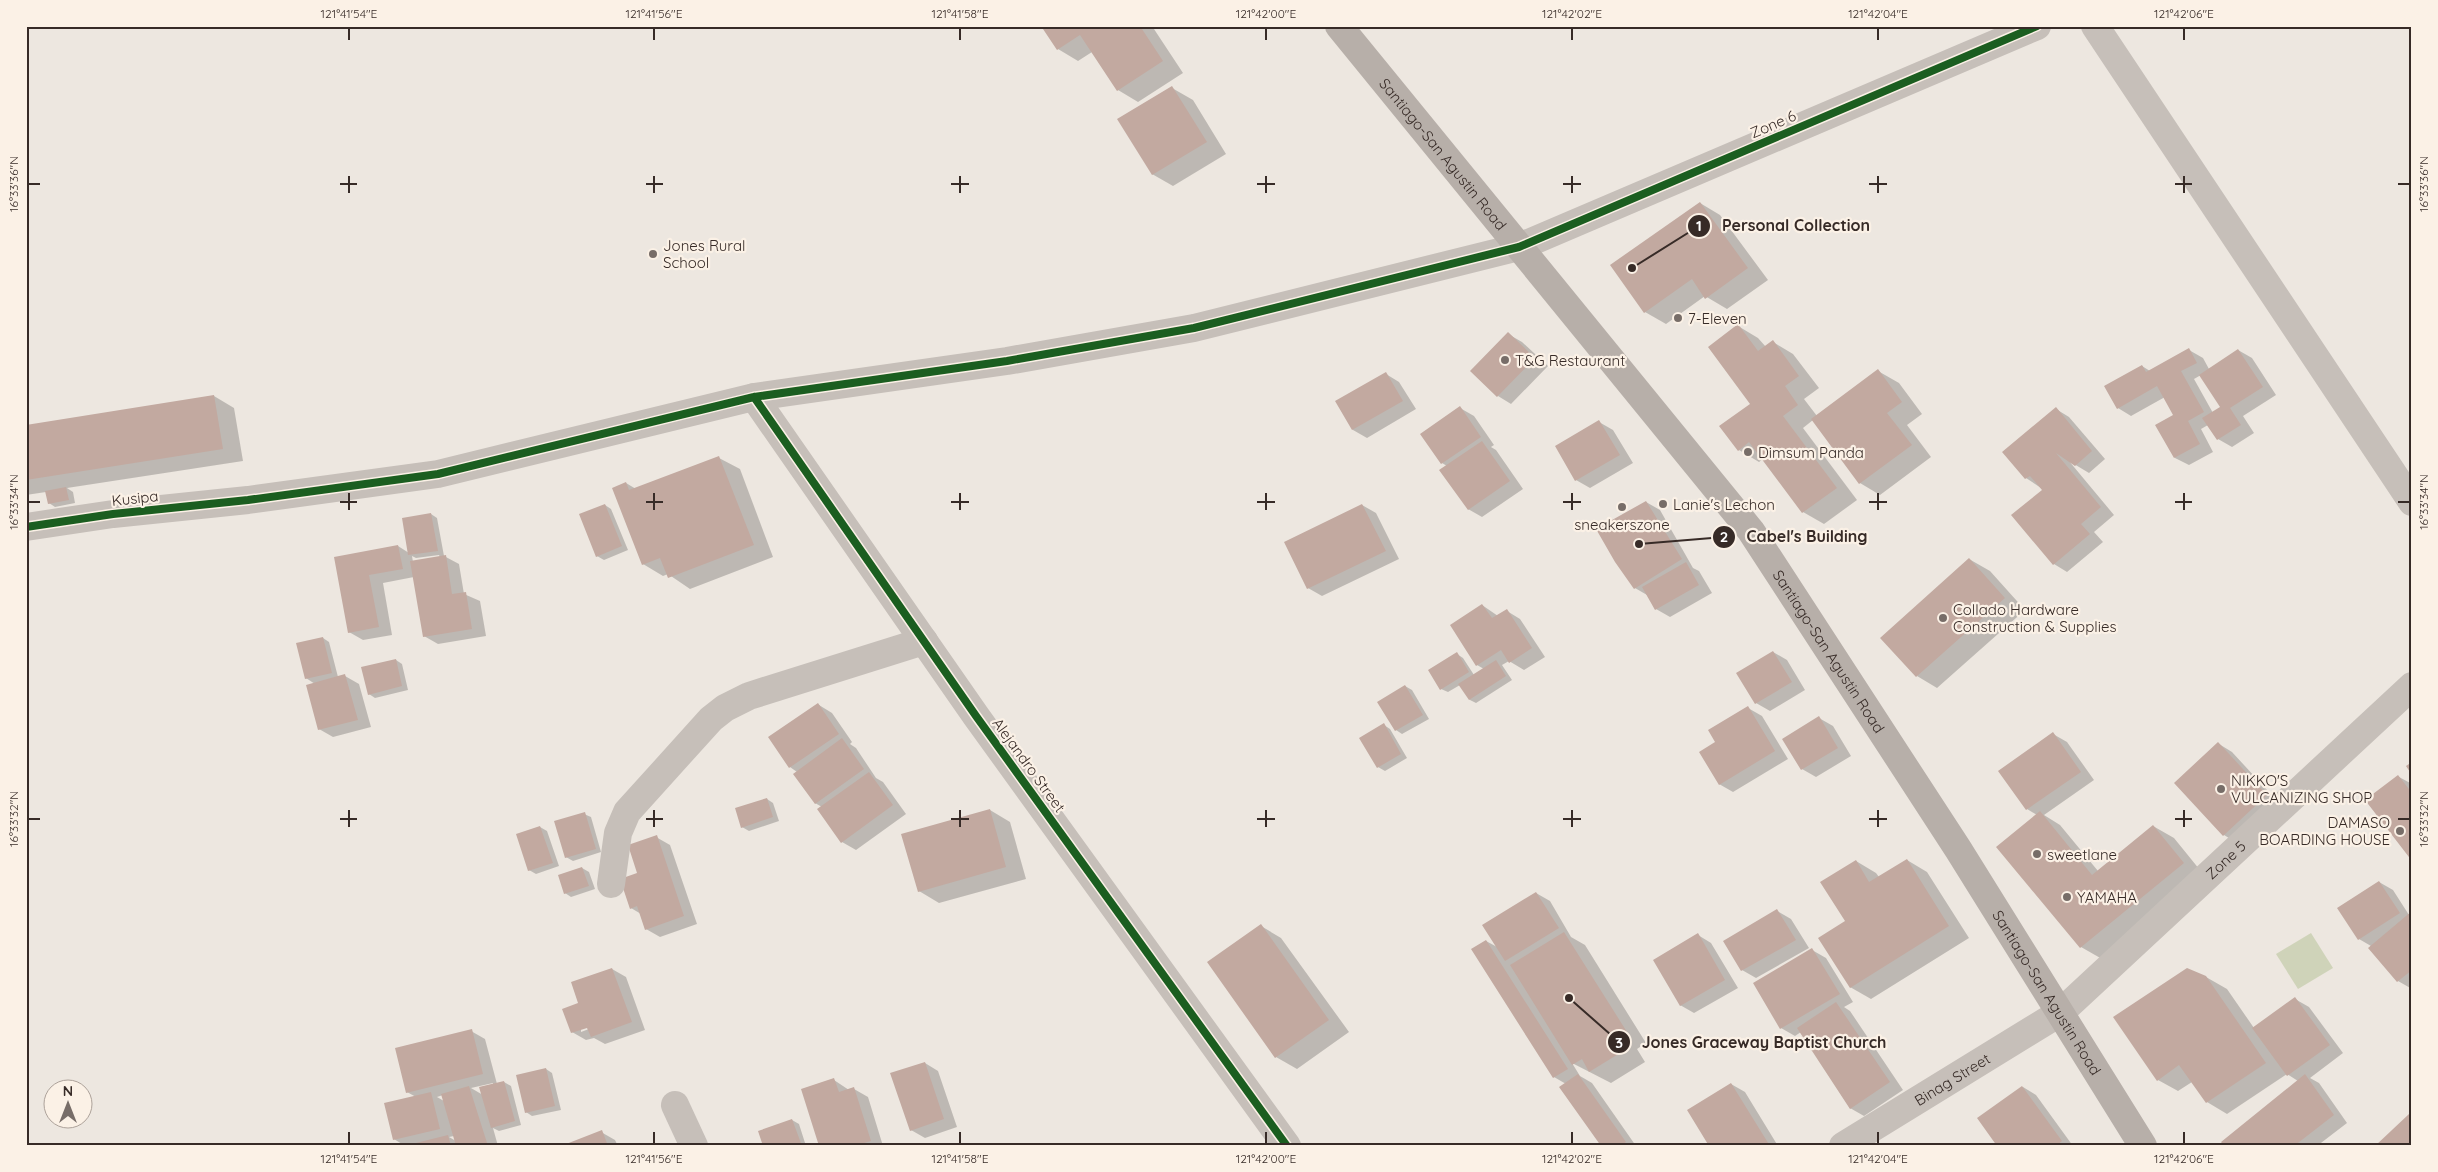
<svg xmlns="http://www.w3.org/2000/svg" width="2438" height="1172" font-family="Quicksand,sans-serif">
<style>
.green{fill:#cfd3b9}
.shadow{fill:#0003;fill-rule:evenodd}
.building{fill:#c2a9a0}
.lines{fill:none;stroke-linecap:round;stroke-linejoin:round}
.street{stroke:#c6bfb9;stroke-width:28}
.secondary{stroke:#b7afa9;stroke-width:28}
.cycleway-casing{stroke:#fbf1e6;stroke-width:11}
.cycleway{stroke:#1b5e20;stroke-width:8}
.ticks{fill:none;stroke:#372b27;stroke-width:2}
.poi-dot{fill:#776d68;stroke:#fbf1e6;stroke-width:2}
.labels{text-anchor:middle;dominant-baseline:central;stroke-width:4.5;stroke-linejoin:round;paint-order:stroke}
.street-label{font-size:15px;fill:#372b27;stroke:#fbf1e6}
.poi-label{font-size:15px;fill:#372b27;stroke:#fbf1e6;text-anchor:start}
.leader{fill:none;stroke:#372b27;stroke-width:2}
.callout-dot{fill:#372b27;stroke:#fbf1e6;stroke-width:2}
.mark-label{font-size:15px;text-anchor:middle;font-weight:bold;fill:#fff}
.callout-label{font-size:16px;text-anchor:middle;font-weight:bold;fill:#372b27;stroke:#fbf1e6;stroke-width:4.5;stroke-linejoin:round;paint-order:stroke}
.neatline{fill:none;stroke:#372b27;stroke-width:2}
.ticks-label{font-size:12px;text-anchor:middle;fill:#372b27}
</style>
<rect width="100%" height="100%" fill="#ede7e0"/>
<path class="green" d="M 2311,933 L 2333,968 L 2298,989 L 2276,954 Z"/>
<path class="shadow" d="M 1042,26 L 1152,26 L 1183,73 L 1138,102 L 1118,90 L 1092,52 L 1078,61 L 1058,49 Z
M 1172,88 L 1193,100 L 1226,154 L 1173,186 L 1152,174 Z
M 1700,203 L 1720,215 L 1768,280 L 1727,309 L 1705,296 L 1666,324 L 1645,312 Z
M 1738,326 L 1758,338 L 1766,347 L 1773,342 L 1793,354 L 1819,388 L 1804,399 L 1817,416 L 1878,371 L 1899,383 L 1922,414 L 1907,425 L 1931,457 L 1880,495 L 1860,483 L 1813,420 L 1803,428 L 1857,500 L 1824,524 L 1803,512 L 1763,459 L 1759,462 L 1739,450 L 1752,404 Z
M 1508,334 L 1522,342 L 1548,366 L 1511,404 L 1498,396 Z
M 2189,350 L 2203,358 L 2209,369 L 2238,350 L 2252,358 L 2276,395 L 2243,416 L 2254,433 L 2232,447 L 2218,439 L 2208,425 L 2201,429 L 2213,452 L 2189,465 L 2175,458 L 2175,416 L 2165,397 L 2131,416 L 2118,408 L 2142,366 L 2150,371 ZM 2201,375 L 2221,407 L 2213,413 L 2194,379 Z
M 1386,374 L 1399,382 L 1416,409 L 1367,438 L 1353,430 L 1337,401 Z
M 214,396 L 234,408 L 243,461 L 67,488 L 73,492 L 75,503 L 55,507 L 49,503 L 46,492 L 26,495 L 26,426 Z
M 1460,408 L 1474,416 L 1494,445 L 1491,447 L 1496,450 L 1523,489 L 1482,517 L 1468,509 L 1447,466 L 1442,463 Z
M 2056,409 L 2069,417 L 2105,459 L 2089,473 L 2069,461 L 2114,515 L 2094,532 L 2103,542 L 2067,572 L 2054,564 L 2044,490 L 2026,478 Z
M 1599,422 L 1613,430 L 1633,463 L 1590,488 L 1576,480 Z
M 719,458 L 740,469 L 773,557 L 690,589 L 668,574 L 663,576 L 643,564 L 626,483 L 636,489 Z
M 1646,502 L 1660,510 L 1693,568 L 1699,571 L 1712,593 L 1670,617 L 1656,609 L 1647,595 L 1635,588 Z
M 605,505 L 611,509 L 628,550 L 604,560 L 597,556 Z
M 1362,505 L 1376,513 L 1399,559 L 1322,596 L 1308,588 Z
M 431,514 L 437,518 L 444,556 L 459,564 L 464,594 L 480,601 L 486,636 L 438,644 L 424,636 L 414,577 L 383,583 L 392,635 L 363,640 L 349,632 L 335,558 L 398,546 L 409,553 ZM 439,555 L 440,557 L 413,562 L 412,556 L 416,558 Z
M 1969,559 L 1990,571 L 2025,610 L 1937,688 L 1917,676 Z
M 1482,605 L 1498,616 L 1507,611 L 1520,619 L 1545,657 L 1524,670 L 1509,661 L 1502,665 L 1512,680 L 1476,703 L 1470,700 L 1460,685 L 1448,692 L 1441,689 L 1457,654 L 1463,658 L 1474,675 L 1484,669 L 1477,665 Z
M 323,638 L 329,642 L 338,677 L 345,676 L 359,684 L 371,727 L 333,737 L 319,729 L 315,684 L 306,678 Z
M 1773,652 L 1787,660 L 1805,690 L 1770,711 L 1756,703 Z
M 396,660 L 402,664 L 408,690 L 375,698 L 369,694 Z
M 1405,686 L 1412,690 L 1429,719 L 1402,734 L 1396,730 Z
M 819,705 L 832,713 L 852,742 L 850,744 L 856,748 L 876,778 L 883,782 L 906,814 L 856,850 L 842,842 L 822,807 L 815,803 L 797,772 L 790,767 L 770,737 Z
M 1748,708 L 1762,716 L 1788,759 L 1733,792 L 1719,784 Z
M 1819,718 L 1833,726 L 1851,756 L 1816,777 L 1802,769 Z
M 1384,725 L 1390,729 L 1407,758 L 1385,771 L 1378,767 L 1361,738 Z
M 2053,734 L 2067,742 L 2094,780 L 2044,815 L 2060,825 L 2098,871 L 2153,826 L 2174,838 L 2204,875 L 2102,959 L 2081,947 L 1998,847 L 2037,815 L 2027,809 Z
M 2219,744 L 2232,752 L 2280,804 L 2237,843 L 2224,835 Z
M 2399,777 L 2412,784 L 2412,859 Z
M 767,799 L 773,803 L 779,821 L 749,831 L 742,827 Z
M 990,810 L 1010,822 L 1026,879 L 939,903 L 919,891 Z
M 584,814 L 591,817 L 601,852 L 573,861 L 566,857 Z
M 540,827 L 547,831 L 559,866 L 536,874 L 529,870 Z
M 656,837 L 670,845 L 697,924 L 660,937 L 646,929 L 641,914 L 631,908 Z
M 1907,860 L 1927,872 L 1969,938 L 1871,999 L 1850,987 L 1847,921 L 1856,861 L 1876,873 L 1879,877 Z
M 582,868 L 589,872 L 595,889 L 571,897 L 565,893 Z
M 2379,882 L 2393,890 L 2409,915 L 2412,913 L 2412,989 L 2398,981 L 2369,948 L 2371,946 L 2359,939 L 2339,909 Z
M 1536,893 L 1550,901 L 1571,937 L 1585,945 L 1646,1043 L 1637,1049 L 1645,1062 L 1611,1083 L 1572,1063 L 1580,1076 L 1592,1083 L 1636,1146 L 1602,1146 L 1566,1084 L 1554,1077 L 1473,950 L 1486,941 L 1499,948 Z
M 1777,911 L 1791,919 L 1809,948 L 1756,978 L 1742,970 Z
M 1261,926 L 1281,938 L 1349,1032 L 1297,1069 L 1276,1057 Z
M 1698,935 L 1711,943 L 1738,988 L 1694,1013 L 1680,1005 Z
M 1812,950 L 1826,958 L 1853,1002 L 1844,1007 L 1850,1011 L 1903,1090 L 1864,1116 L 1850,1108 L 1801,1032 L 1795,1036 L 1781,1028 Z
M 612,969 L 626,977 L 645,1030 L 605,1044 L 594,1038 L 586,1040 L 572,1032 L 579,1004 ZM 593,1025 L 594,1027 L 581,1032 L 581,1029 Z
M 2206,977 L 2227,989 L 2254,1028 L 2295,999 L 2309,1007 L 2343,1053 L 2310,1078 L 2319,1083 L 2347,1123 L 2317,1146 L 2225,1146 L 2298,1081 L 2287,1074 L 2227,1114 L 2207,1102 L 2192,1082 L 2178,1091 L 2158,1080 Z
M 471,1031 L 485,1039 L 497,1084 L 504,1082 L 511,1086 L 521,1125 L 499,1131 L 493,1128 L 498,1146 L 405,1146 L 394,1139 L 416,1097 L 407,1092 ZM 493,1083 L 493,1085 L 483,1095 L 471,1088 ZM 443,1095 L 444,1101 L 437,1097 ZM 454,1136 L 456,1141 L 449,1137 Z
M 925,1063 L 938,1071 L 957,1127 L 925,1138 L 911,1130 Z
M 546,1069 L 552,1073 L 561,1110 L 532,1116 L 526,1112 Z
M 834,1080 L 849,1090 L 854,1089 L 868,1097 L 883,1146 L 820,1146 Z
M 1731,1084 L 1745,1092 L 1778,1146 L 1710,1146 Z
M 2023,1087 L 2036,1095 L 2073,1146 L 1999,1146 Z
M 792,1120 L 799,1124 L 806,1146 L 764,1146 Z
M 601,1132 L 615,1140 L 618,1146 L 565,1146 Z"/>
<path class="building" d="M 1041,26 L 1140,26 L 1163,61 L 1117,91 L 1080,35 L 1057,50 Z
M 1172,86 L 1207,142 L 1152,175 L 1117,119 Z
M 1700,202 L 1748,268 L 1705,299 L 1692,279 L 1644,313 L 1610,265 Z
M 1738,324 L 1758,351 L 1773,340 L 1799,376 L 1785,386 L 1798,405 L 1783,416 L 1837,488 L 1802,513 L 1749,442 L 1738,451 L 1719,426 L 1750,404 L 1708,347 Z
M 1508,332 L 1535,358 L 1497,397 L 1470,371 Z
M 2189,348 L 2197,363 L 2181,371 L 2204,412 L 2188,421 L 2200,444 L 2174,458 L 2155,425 L 2173,415 L 2157,386 L 2117,409 L 2104,386 L 2142,365 L 2146,372 Z
M 2238,349 L 2263,387 L 2230,408 L 2241,425 L 2217,440 L 2202,418 L 2220,407 L 2199,375 Z
M 1878,369 L 1902,402 L 1887,413 L 1912,445 L 1859,484 L 1811,419 Z
M 1386,372 L 1403,401 L 1352,430 L 1335,401 Z
M 214,395 L 223,449 L 26,480 L 26,425 Z
M 1460,406 L 1481,437 L 1441,464 L 1420,434 Z
M 2056,407 L 2092,451 L 2075,466 L 2056,453 L 2101,507 L 2081,524 L 2090,534 L 2053,565 L 2011,515 L 2042,490 L 2030,476 L 2025,479 L 2002,452 Z
M 1599,420 L 1620,455 L 1575,481 L 1555,446 Z
M 1482,441 L 1510,481 L 1468,510 L 1439,470 Z
M 719,456 L 754,545 L 668,578 L 660,558 L 642,565 L 612,488 L 626,482 L 629,490 Z
M 66,487 L 69,500 L 48,504 L 45,491 Z
M 1646,501 L 1682,559 L 1634,589 L 1615,562 L 1596,529 Z
M 605,504 L 622,546 L 596,557 L 579,514 Z
M 1362,504 L 1386,551 L 1307,589 L 1284,542 Z
M 431,513 L 438,551 L 408,555 L 402,518 Z
M 398,545 L 403,569 L 369,575 L 379,627 L 348,633 L 334,557 Z
M 446,555 L 452,594 L 466,592 L 472,629 L 423,637 L 410,561 Z
M 1969,558 L 2005,598 L 1916,677 L 1880,638 Z
M 1686,562 L 1699,585 L 1655,610 L 1642,587 Z
M 1482,604 L 1492,618 L 1507,609 L 1532,648 L 1509,663 L 1501,650 L 1476,666 L 1450,625 Z
M 323,637 L 332,673 L 305,679 L 296,643 Z
M 1773,651 L 1792,682 L 1755,704 L 1736,673 Z
M 1457,652 L 1469,672 L 1440,690 L 1428,670 Z
M 396,659 L 402,686 L 368,695 L 361,667 Z
M 1496,660 L 1506,676 L 1469,700 L 1458,684 Z
M 345,674 L 358,720 L 318,730 L 306,685 Z
M 1405,685 L 1423,715 L 1395,731 L 1377,702 Z
M 818,703 L 839,734 L 789,768 L 768,737 Z
M 1748,706 L 1775,751 L 1719,785 L 1699,752 L 1715,742 L 1708,730 Z
M 1819,716 L 1838,748 L 1801,770 L 1782,739 Z
M 1384,723 L 1401,754 L 1377,768 L 1359,738 Z
M 2053,732 L 2081,772 L 2026,810 L 1998,771 Z
M 842,738 L 864,769 L 815,804 L 793,774 Z
M 2218,742 L 2267,795 L 2223,836 L 2174,783 Z
M 2412,762 L 2412,775 L 2406,766 Z
M 869,772 L 893,805 L 841,843 L 817,809 Z
M 2398,775 L 2412,793 L 2412,861 L 2365,800 Z
M 767,798 L 773,817 L 741,828 L 735,808 Z
M 990,809 L 1006,867 L 918,892 L 901,834 Z
M 2040,811 L 2092,875 L 2153,825 L 2184,863 L 2080,948 L 1996,847 Z
M 585,812 L 596,849 L 565,858 L 554,821 Z
M 540,826 L 553,863 L 528,871 L 516,834 Z
M 657,835 L 684,916 L 645,930 L 637,906 L 630,909 L 620,879 L 637,873 L 628,845 Z
M 1907,859 L 1949,926 L 1850,988 L 1818,938 L 1845,921 L 1820,882 L 1856,860 L 1869,882 Z
M 582,867 L 589,886 L 564,894 L 558,875 Z
M 2379,881 L 2400,913 L 2358,940 L 2337,908 Z
M 1536,892 L 1559,928 L 1505,961 L 1482,925 Z
M 1777,909 L 1796,940 L 1741,971 L 1723,941 Z
M 2412,911 L 2412,970 L 2397,982 L 2368,948 Z
M 1261,924 L 1329,1020 L 1275,1058 L 1207,962 Z
M 1564,932 L 1627,1032 L 1617,1037 L 1625,1050 L 1589,1072 L 1582,1059 L 1572,1065 L 1510,965 Z
M 1698,933 L 1725,980 L 1680,1006 L 1653,960 Z
M 1486,940 L 1568,1069 L 1553,1078 L 1471,949 Z
M 1812,948 L 1840,994 L 1780,1029 L 1753,983 Z
M 612,968 L 632,1022 L 591,1037 L 587,1028 L 571,1033 L 562,1009 L 578,1003 L 571,982 Z
M 2187,968 L 2206,976 L 2266,1063 L 2206,1103 L 2179,1065 L 2157,1081 L 2113,1017 Z
M 2295,997 L 2330,1045 L 2287,1076 L 2252,1028 Z
M 1836,1002 L 1890,1082 L 1850,1109 L 1797,1028 Z
M 472,1029 L 483,1074 L 406,1093 L 395,1048 Z
M 925,1062 L 944,1119 L 910,1131 L 890,1073 Z
M 546,1068 L 555,1106 L 525,1113 L 516,1075 Z
M 1578,1074 L 1626,1142 L 1620,1146 L 1601,1146 L 1559,1087 Z
M 2305,1074 L 2334,1115 L 2294,1146 L 2224,1146 L 2221,1142 Z
M 834,1078 L 839,1092 L 854,1087 L 871,1141 L 854,1146 L 819,1146 L 801,1089 Z
M 504,1081 L 515,1121 L 491,1128 L 479,1087 Z
M 1731,1083 L 1770,1146 L 1709,1146 L 1687,1110 Z
M 469,1086 L 488,1146 L 456,1146 L 441,1094 Z
M 2022,1086 L 2062,1141 L 2056,1146 L 1997,1146 L 1977,1118 Z
M 431,1092 L 440,1129 L 393,1140 L 384,1103 Z
M 2409,1114 L 2412,1117 L 2412,1146 L 2375,1146 Z
M 792,1119 L 802,1146 L 763,1146 L 758,1131 Z
M 602,1130 L 608,1146 L 561,1146 Z
M 448,1135 L 451,1146 L 408,1146 L 408,1145 Z"/>
<g class="lines">
<g class="street">
<path d="M 2095,26 L 2412,502"/>
<path d="M 754,397 L 976,716 L 1287,1146"/>
<path d="M 26,527 L 113,514 L 248,500 L 438,474 L 754,397 L 1007,361 L 1194,328 L 1519,247 L 2037,26"/>
<path d="M 611,884 L 618,833 L 627,812 L 711,719 L 725,708 L 749,696 L 924,641"/>
<path d="M 675,1105 L 694,1146"/>
<path id="s1" d="M 1843,1146 L 2061,1012 L 2412,686"/>
</g>
<path class="secondary" id="s2" d="M 1339,26 L 1751,531 L 1958,849 L 2143,1146"/>
<defs>
<path id="cycleway" d="M 754,397 L 976,716 L 1287,1146
M 26,527 L 113,514 L 248,500 L 438,474 L 754,397 L 1007,361 L 1194,328 L 1519,247 L 2037,26"/>
</defs>
<use href="#cycleway" class="cycleway-casing"/>
<use href="#cycleway" class="cycleway"/>
</g>
<path class="ticks" d="M 349,28 L 349,40M 654,28 L 654,40M 960,28 L 960,40M 1266,28 L 1266,40M 1572,28 L 1572,40M 1878,28 L 1878,40M 2184,28 L 2184,40M 349,176 L 349,193M 654,176 L 654,193M 960,176 L 960,193M 1266,176 L 1266,193M 1572,176 L 1572,193M 1878,176 L 1878,193M 2184,176 L 2184,193M 28,184 L 40,184M 340,184 L 357,184M 646,184 L 663,184M 951,184 L 969,184M 1257,184 L 1275,184M 1563,184 L 1581,184M 1869,184 L 1887,184M 2175,184 L 2192,184M 2398,184 L 2410,184M 349,493 L 349,510M 654,493 L 654,510M 960,493 L 960,510M 1266,493 L 1266,510M 1572,493 L 1572,510M 1878,493 L 1878,510M 2184,493 L 2184,510M 28,502 L 40,502M 340,502 L 357,502M 646,502 L 663,502M 951,502 L 969,502M 1257,502 L 1275,502M 1563,502 L 1581,502M 1869,502 L 1887,502M 2175,502 L 2192,502M 2398,502 L 2410,502M 349,810 L 349,827M 654,810 L 654,827M 960,810 L 960,827M 1266,810 L 1266,827M 1572,810 L 1572,827M 1878,810 L 1878,827M 2184,810 L 2184,827M 28,819 L 40,819M 340,819 L 357,819M 646,819 L 663,819M 951,819 L 969,819M 1257,819 L 1275,819M 1563,819 L 1581,819M 1869,819 L 1887,819M 2175,819 L 2192,819M 2398,819 L 2410,819M 349,1132 L 349,1144M 654,1132 L 654,1144M 960,1132 L 960,1144M 1266,1132 L 1266,1144M 1572,1132 L 1572,1144M 1878,1132 L 1878,1144M 2184,1132 L 2184,1144"/>
<g class="poi-dot">
<circle cx="653" cy="254" r="5"/>
<circle cx="1678" cy="318" r="5"/>
<circle cx="1505" cy="360" r="5"/>
<circle cx="1748" cy="452" r="5"/>
<circle cx="1663" cy="504" r="5"/>
<circle cx="1622" cy="507" r="5"/>
<circle cx="1943" cy="618" r="5"/>
<circle cx="2221" cy="789" r="5"/>
<circle cx="2400" cy="831" r="5"/>
<circle cx="2037" cy="854" r="5"/>
<circle cx="2067" cy="897" r="5"/>
</g>
<g class="labels">
<g class="street-label">
<text transform="translate(1773 124) rotate(-23)">Zone 6</text>
<text stroke="none"><textPath href="#s2" startOffset="165">Santiago-San Agustin Road</textPath></text>
<text transform="translate(135 498) rotate(-6)">Kusipa</text>
<text stroke="none"><textPath href="#s2" startOffset="795">Santiago-San Agustin Road</textPath></text>
<text transform="translate(1029 765) rotate(54)">Alejandro Street</text>
<text stroke="none"><textPath href="#s1" startOffset="480">Zone 5</textPath></text>
<text stroke="none"><textPath href="#s2" startOffset="1200">Santiago-San Agustin Road</textPath></text>
<text stroke="none"><textPath href="#s1" startOffset="128">Binag Street</textPath></text>
</g>
<g class="poi-label">
<text x="663" y="245">Jones Rural<tspan x="663" dy="17">School</tspan></text>
<text x="1688" y="318">7-Eleven</text>
<text x="1515" y="360">T&amp;G Restaurant</text>
<text x="1758" y="452">Dimsum Panda</text>
<text x="1673" y="504">Lanie's Lechon</text>
<text x="1622" y="524" text-anchor="middle">sneakerszone</text>
<text x="1953" y="609">Collado Hardware<tspan x="1953" dy="17">Construction &amp; Supplies</tspan></text>
<text x="2231" y="780">NIKKO'S<tspan x="2231" dy="17">VULCANIZING SHOP</tspan></text>
<text x="2390" y="822" text-anchor="end">DAMASO<tspan x="2390" dy="17">BOARDING HOUSE</tspan></text>
<text x="2047" y="854">sweetlane</text>
<text x="2077" y="897">YAMAHA</text>
</g>
</g>
<path class="leader" d="M1632 268L1699 226M1639 544L1724 537M1569 998L1619 1042"/>
<g class="callout-dot">
<circle cx="1632" cy="268" r="5"/>
<circle cx="1639" cy="544" r="5"/>
<circle cx="1569" cy="998" r="5"/>
<circle cx="1699" cy="226" r="12"/>
<circle cx="1724" cy="537" r="12"/>
<circle cx="1619" cy="1042" r="12"/>
</g>
<g class="mark-label">
<text x="1699" y="231">1</text>
<text x="1724" y="542">2</text>
<text x="1619" y="1048">3</text>
</g>
<g class="callout-label">
<text x="1796" y="231">Personal Collection</text>
<text x="1807" y="542">Cabel's Building</text>
<text x="1764" y="1048">Jones Graceway Baptist Church</text>
</g>
<rect width="2438" height="1172" fill="none" stroke="#fbf1e6" stroke-width="55"/>
<g transform="translate(68 1104)"><circle r="24" fill="#fbf1e6" stroke="#ada29a"/>
<path d="M0-4L9 19L0 12L-9 19Z" fill="#776d68"/>
<text y="-8" font-size="14" font-weight="bold" text-anchor="middle" fill="#372b27">N</text>
</g>
<rect x="28" y="28" width="2382" height="1116" class="neatline"/>
<g class="ticks-label">
<text x="349" y="18">121°41'54"E</text>
<text x="654" y="18">121°41'56"E</text>
<text x="960" y="18">121°41'58"E</text>
<text x="1266" y="18">121°42'00"E</text>
<text x="1572" y="18">121°42'02"E</text>
<text x="1878" y="18">121°42'04"E</text>
<text x="2184" y="18">121°42'06"E</text>
<text transform="translate(14 184) rotate(-90)" y="4">16°33'36"N</text>
<text transform="translate(2424 184) rotate(-90)" y="4">16°33'36"N</text>
<text transform="translate(14 502) rotate(-90)" y="4">16°33'34"N</text>
<text transform="translate(2424 502) rotate(-90)" y="4">16°33'34"N</text>
<text transform="translate(14 819) rotate(-90)" y="4">16°33'32"N</text>
<text transform="translate(2424 819) rotate(-90)" y="4">16°33'32"N</text>
<text x="349" y="1163">121°41'54"E</text>
<text x="654" y="1163">121°41'56"E</text>
<text x="960" y="1163">121°41'58"E</text>
<text x="1266" y="1163">121°42'00"E</text>
<text x="1572" y="1163">121°42'02"E</text>
<text x="1878" y="1163">121°42'04"E</text>
<text x="2184" y="1163">121°42'06"E</text>
</g>
</svg>
